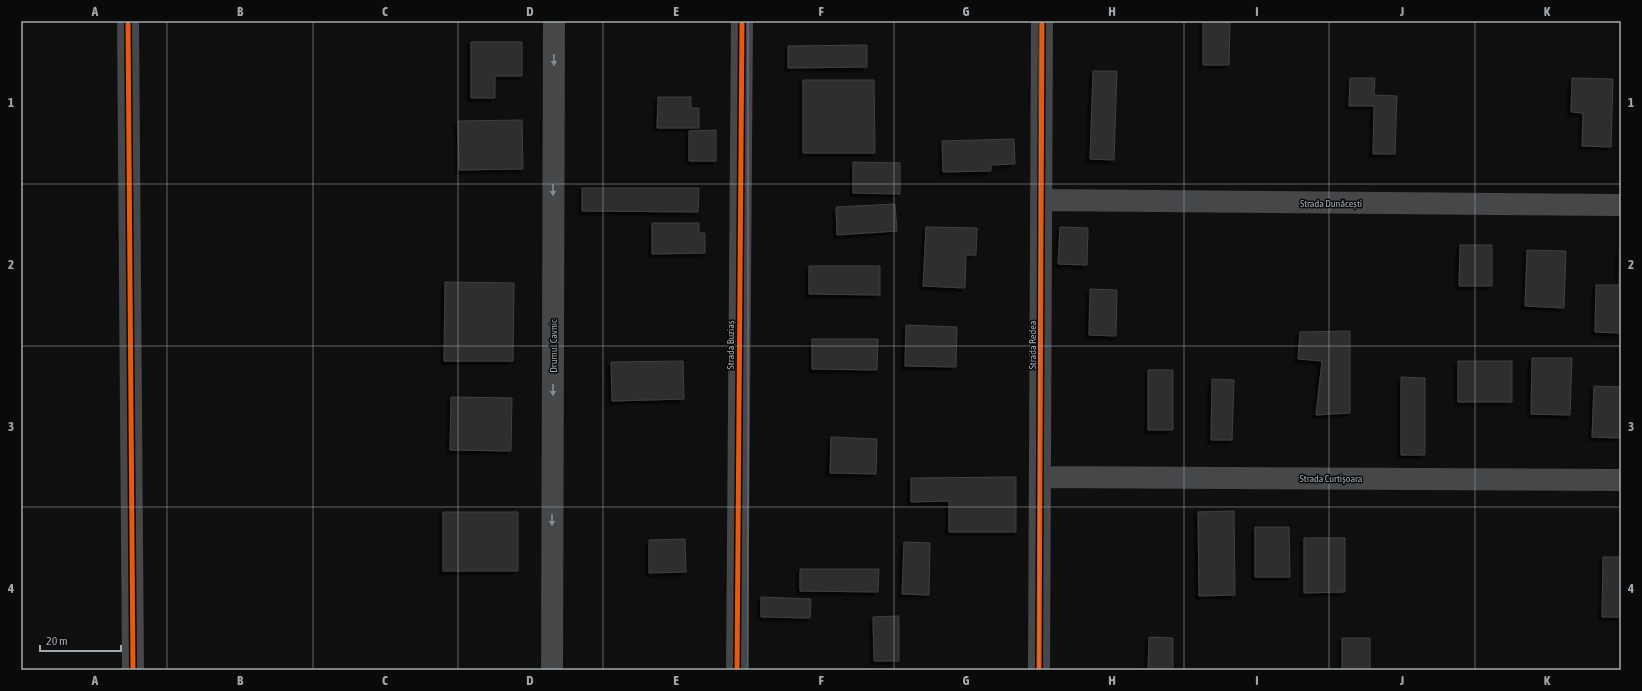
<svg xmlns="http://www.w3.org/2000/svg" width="1642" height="691" font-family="'Asap Condensed',sans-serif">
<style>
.building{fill:#2d2d2e;stroke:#3f4143;filter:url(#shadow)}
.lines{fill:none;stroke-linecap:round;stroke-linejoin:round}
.minor{stroke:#454749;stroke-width:22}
.cycleway-casing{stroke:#0a0a0b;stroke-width:8}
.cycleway{stroke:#e8590c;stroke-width:5}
.oneway{fill:#858c91}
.grid{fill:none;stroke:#a1aab0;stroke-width:1;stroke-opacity:0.55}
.labels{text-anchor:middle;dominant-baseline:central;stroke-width:3;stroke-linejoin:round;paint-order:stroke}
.street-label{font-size:10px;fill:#a1aab0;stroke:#0a0a0b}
.neatline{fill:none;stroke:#a1aab0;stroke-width:1.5}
.grid-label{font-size:13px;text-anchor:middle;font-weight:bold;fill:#a1aab0}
</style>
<defs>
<filter id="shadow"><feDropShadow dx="-3.5" dy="3.5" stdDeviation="1" flood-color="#0009"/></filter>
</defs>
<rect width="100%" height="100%" fill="#0f0f10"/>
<path class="building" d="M 1203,21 L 1230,21 L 1229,65 L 1203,65 Z
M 471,42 L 522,42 L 522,76 L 495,76 L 495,98 L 471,98 Z
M 867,45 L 867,67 L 788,68 L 788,46 Z
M 1093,71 L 1117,71 L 1114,160 L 1090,159 Z
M 1350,78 L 1375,78 L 1374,95 L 1397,96 L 1395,154 L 1373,154 L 1374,106 L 1349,106 Z
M 1572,78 L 1613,79 L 1611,147 L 1582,146 L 1583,113 L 1571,112 Z
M 803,80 L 874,80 L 875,153 L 803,153 Z
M 658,97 L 691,97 L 691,108 L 699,108 L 699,128 L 657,128 Z
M 522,120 L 523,169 L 459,170 L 458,121 Z
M 716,130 L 716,161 L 689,161 L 689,131 Z
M 1014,139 L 1015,164 L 991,165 L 991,171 L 943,172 L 942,141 Z
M 853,162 L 900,163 L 900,194 L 853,193 Z
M 582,188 L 699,188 L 698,212 L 582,211 Z
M 895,204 L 897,231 L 837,235 L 836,207 Z
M 652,223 L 699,223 L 699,233 L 705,233 L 705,253 L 652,254 Z
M 926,227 L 977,228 L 976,255 L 966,255 L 965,288 L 923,286 Z
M 1060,227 L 1088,228 L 1087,265 L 1058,264 Z
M 1460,245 L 1492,245 L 1492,286 L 1459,286 Z
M 1620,246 L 1621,246 L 1621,333 L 1595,332 L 1596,285 L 1619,285 Z
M 1527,250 L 1566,251 L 1564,308 L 1525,306 Z
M 809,266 L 880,266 L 880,295 L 809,294 Z
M 445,282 L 514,283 L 513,361 L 444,361 Z
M 1090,289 L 1117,290 L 1116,336 L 1089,335 Z
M 906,325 L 957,327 L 956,367 L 905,366 Z
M 1350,331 L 1350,413 L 1316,415 L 1322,361 L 1298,359 L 1300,332 Z
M 812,339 L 878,339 L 877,370 L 812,369 Z
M 1532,358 L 1572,358 L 1570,415 L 1531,414 Z
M 683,361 L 684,399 L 612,401 L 611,362 Z
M 1458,361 L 1512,361 L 1512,402 L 1458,402 Z
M 1148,370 L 1173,370 L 1173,430 L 1148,430 Z
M 1401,377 L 1425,378 L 1425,455 L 1401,455 Z
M 1212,379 L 1234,380 L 1232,440 L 1211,440 Z
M 1594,386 L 1621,387 L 1621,438 L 1592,437 Z
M 451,397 L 512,398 L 511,451 L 450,450 Z
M 831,437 L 877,439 L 876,474 L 830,473 Z
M 1016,477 L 1016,532 L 949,532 L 949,501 L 911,502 L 911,478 Z
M 1234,511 L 1235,595 L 1199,596 L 1198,512 Z
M 443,512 L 518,512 L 518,571 L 443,571 Z
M 1255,527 L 1289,527 L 1290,577 L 1255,577 Z
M 1304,538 L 1345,538 L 1345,592 L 1304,593 Z
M 685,539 L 686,572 L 649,573 L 649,540 Z
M 904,542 L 930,543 L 929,595 L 902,594 Z
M 1603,557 L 1621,557 L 1621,617 L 1602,617 Z
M 800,569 L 879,569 L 878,592 L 800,591 Z
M 761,597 L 811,599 L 810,618 L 761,617 Z
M 899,616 L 899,661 L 874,661 L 873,617 Z
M 1149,637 L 1173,638 L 1173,670 L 1148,670 Z
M 1342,638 L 1370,638 L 1370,670 L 1342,670 Z"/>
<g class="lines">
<path class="minor" d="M 128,21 L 133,670
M 1041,200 L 1621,205
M 1040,477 L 1621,480
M 552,670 L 554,21
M 737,670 L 742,21
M 1039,670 L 1042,21"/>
<defs>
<path id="cycleway" d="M 128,21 L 133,670
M 737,670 L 742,21
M 1039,670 L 1042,21"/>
</defs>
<use href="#cycleway" class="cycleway-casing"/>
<use href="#cycleway" class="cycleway"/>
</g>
<defs><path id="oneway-solid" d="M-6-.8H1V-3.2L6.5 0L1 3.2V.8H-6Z"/></defs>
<g class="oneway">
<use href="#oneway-solid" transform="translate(554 60) rotate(90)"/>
<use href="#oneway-solid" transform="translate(553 190) rotate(90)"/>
<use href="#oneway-solid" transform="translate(553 390) rotate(90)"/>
<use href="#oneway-solid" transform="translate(552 520) rotate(90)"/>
</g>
<path class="grid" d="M 167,21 L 167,670M 313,21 L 313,670M 458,21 L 458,670M 603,21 L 603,670M 748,21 L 748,670M 894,21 L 894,670M 1039,21 L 1039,670M 1184,21 L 1184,670M 1329,21 L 1329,670M 1475,21 L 1475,670M 21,184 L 1621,184M 21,346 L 1621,346M 21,507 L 1621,507"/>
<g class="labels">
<g class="street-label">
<text x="1331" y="203">Strada Dunăcești</text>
<text transform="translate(730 345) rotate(-90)">Strada Buziaș</text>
<text transform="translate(1032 345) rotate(-90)">Strada Redea</text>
<text transform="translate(553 346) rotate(-90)">Drumul Cavnic</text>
<text x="1331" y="478">Strada Curtișoara</text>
</g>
</g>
<rect width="1642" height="691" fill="none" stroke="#0a0a0b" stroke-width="44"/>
<path d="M40 645v6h81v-6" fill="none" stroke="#a1aab0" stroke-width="2"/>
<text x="46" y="645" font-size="12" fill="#a1aab0" stroke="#0a0a0b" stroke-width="3" paint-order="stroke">20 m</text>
<rect x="22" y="22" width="1598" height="647" class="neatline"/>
<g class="grid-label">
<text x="95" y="16">A</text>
<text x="240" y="16">B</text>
<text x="385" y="16">C</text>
<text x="530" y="16">D</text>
<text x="676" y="16">E</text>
<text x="821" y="16">F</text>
<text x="966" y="16">G</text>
<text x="1112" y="16">H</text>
<text x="1257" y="16">I</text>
<text x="1402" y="16">J</text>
<text x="1547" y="16">K</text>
<text x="11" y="107">1</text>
<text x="1631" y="107">1</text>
<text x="11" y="269">2</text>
<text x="1631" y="269">2</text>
<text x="11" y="431">3</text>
<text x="1631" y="431">3</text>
<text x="11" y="593">4</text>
<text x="1631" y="593">4</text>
<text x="95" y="685">A</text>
<text x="240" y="685">B</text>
<text x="385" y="685">C</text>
<text x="530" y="685">D</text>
<text x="676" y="685">E</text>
<text x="821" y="685">F</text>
<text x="966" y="685">G</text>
<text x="1112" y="685">H</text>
<text x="1257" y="685">I</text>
<text x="1402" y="685">J</text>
<text x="1547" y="685">K</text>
</g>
</svg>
